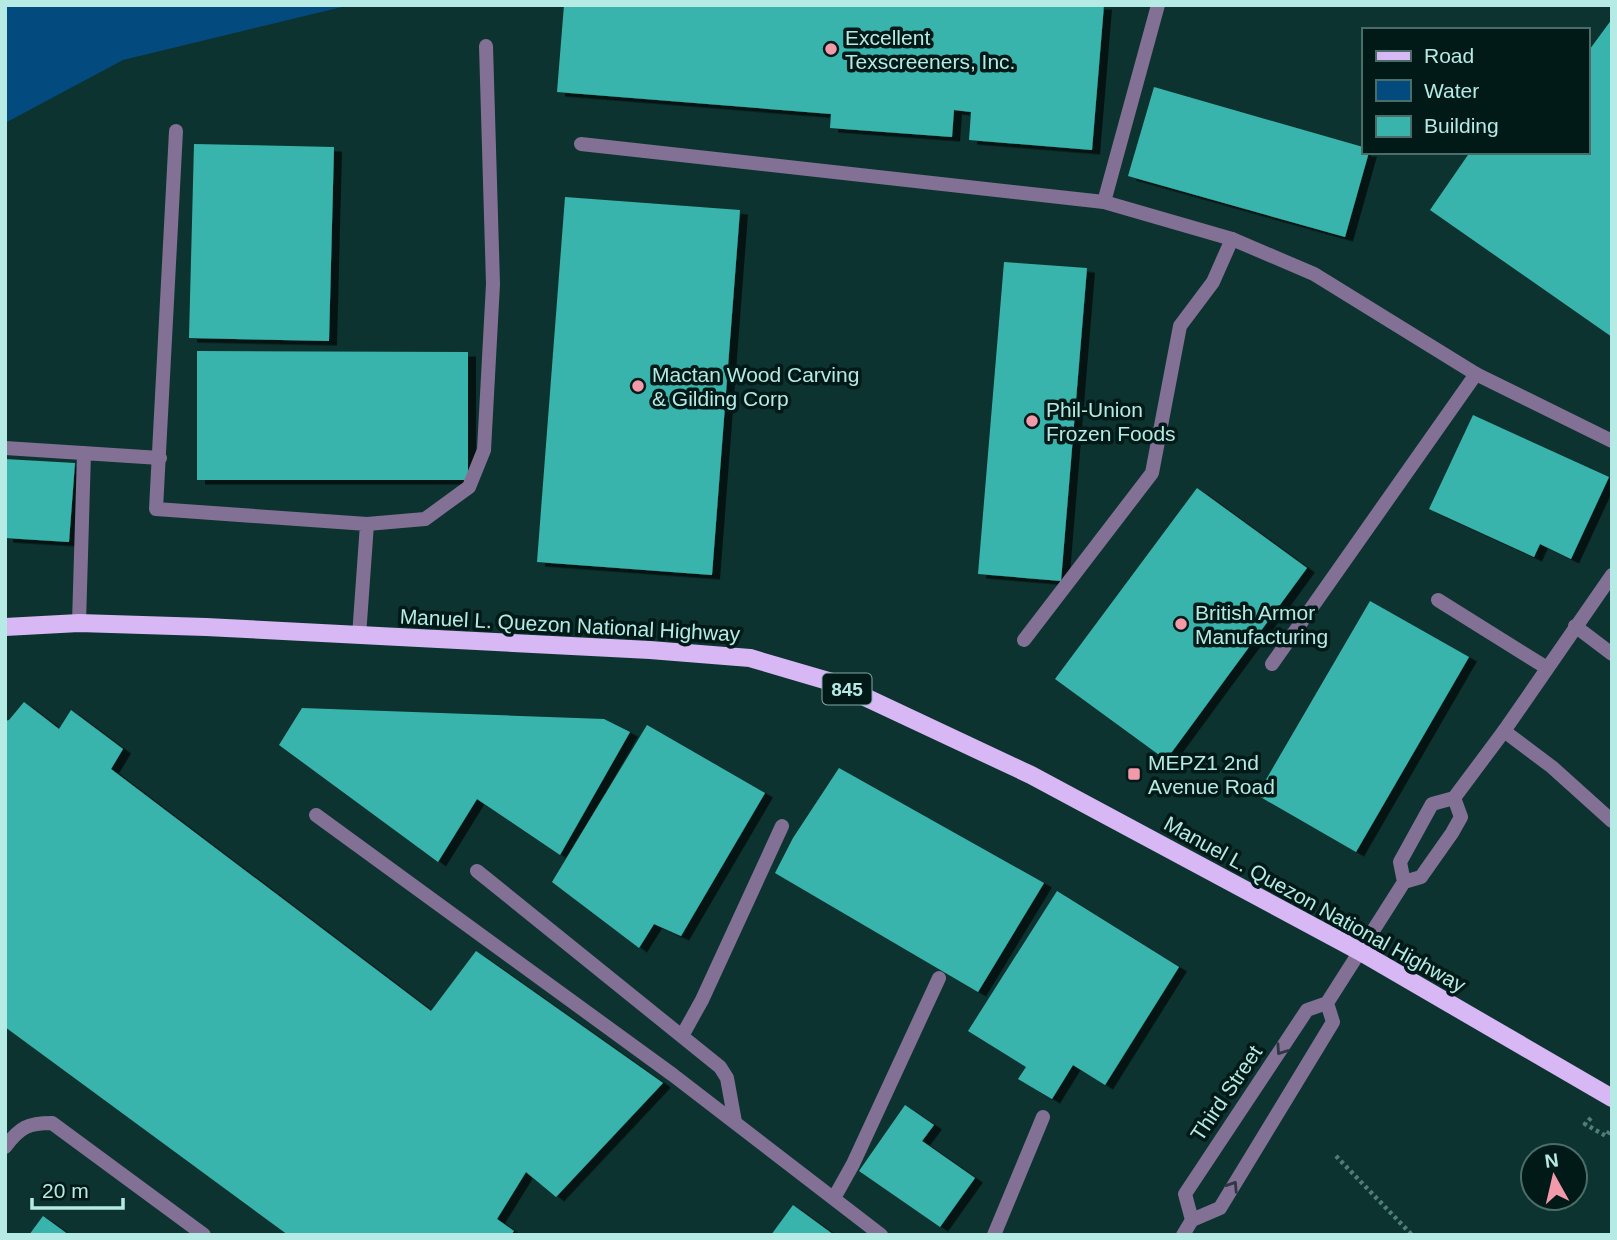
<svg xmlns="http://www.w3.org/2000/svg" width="1617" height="1240" font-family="Arial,sans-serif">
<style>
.water{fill:#034b7f}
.building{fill:#38b4ac;filter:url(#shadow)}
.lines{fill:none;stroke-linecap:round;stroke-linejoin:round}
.path{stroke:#517d79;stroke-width:4.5;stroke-dasharray:3.5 3.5;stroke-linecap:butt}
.service{stroke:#837095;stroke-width:14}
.minor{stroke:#837095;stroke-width:14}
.primary{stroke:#d7b7f4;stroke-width:18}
.oneway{stroke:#2e3743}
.poi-dot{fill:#f39aaa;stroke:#011917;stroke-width:2.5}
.labels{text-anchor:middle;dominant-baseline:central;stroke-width:7;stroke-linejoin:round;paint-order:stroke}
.shield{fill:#011917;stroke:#80aba7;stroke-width:2}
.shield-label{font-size:19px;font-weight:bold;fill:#b6eae5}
.poi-label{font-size:21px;fill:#b6eae5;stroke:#011917;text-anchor:start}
.street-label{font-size:21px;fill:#b6eae5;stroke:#011917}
</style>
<defs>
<filter id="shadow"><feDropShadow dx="8" dy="4.5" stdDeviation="0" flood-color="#0009"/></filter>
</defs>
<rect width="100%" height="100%" fill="#0c3330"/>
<path class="water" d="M 5,5 L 350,5 L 123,60 L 5,123 Z"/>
<path class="building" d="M 564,5 L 1104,5 L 1092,150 L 969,140 L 971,112 L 954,110 L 952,137 L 830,128 L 831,114 L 557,92 Z
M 1612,19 L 1612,337 L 1430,210 L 1470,152 L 1587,152 L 1587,53 Z
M 1154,87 L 1363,147 L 1363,152 L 1369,152 L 1345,237 L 1128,176 Z
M 194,144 L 334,147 L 329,341 L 189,338 Z
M 565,197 L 740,210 L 712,575 L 537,562 Z
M 1004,262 L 1087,268 L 1061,581 L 978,574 Z
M 197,351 L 468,352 L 468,480 L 197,480 Z
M 1473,415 L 1609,477 L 1571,559 L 1540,544 L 1534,557 L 1429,509 Z
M 5,459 L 75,463 L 69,542 L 5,538 Z
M 1197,488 L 1307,568 L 1166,760 L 1055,679 Z
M 1370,601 L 1469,657 L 1356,852 L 1257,795 Z
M 24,702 L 59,729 L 71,710 L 123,749 L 111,769 L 431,1011 L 476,951 L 663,1083 L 556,1197 L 526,1172 L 497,1219 L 514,1231 L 511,1235 L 288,1235 L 5,1027 L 5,721 L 9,720 Z
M 302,708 L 604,719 L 630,732 L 560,855 L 477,799 L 438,862 L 279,745 Z
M 647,725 L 765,793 L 681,936 L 654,924 L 639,948 L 552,882 Z
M 839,768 L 1044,883 L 978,992 L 775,873 L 793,838 Z
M 1057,891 L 1179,967 L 1105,1085 L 1073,1065 L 1052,1099 L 1018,1079 L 1026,1067 L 968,1031 Z
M 905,1105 L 934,1125 L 922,1141 L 975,1178 L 940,1227 L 859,1171 Z
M 793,1205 L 834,1235 L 771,1235 Z
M 43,1216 L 69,1235 L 29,1235 Z"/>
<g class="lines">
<path class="path" d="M 1591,1118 L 1585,1124 L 1606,1136 L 1612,1128
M 1336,1156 L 1412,1235"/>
<path class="service" d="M 176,131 L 156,509 L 367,524 L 425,519 L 469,487 L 484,450 L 493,284 L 486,46
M 1104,202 L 1158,5
M 5,448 L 160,458
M 1438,600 L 1547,668
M 79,623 L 84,453
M 1575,626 L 1612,654
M 359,636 L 367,524
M 1024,640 L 1152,473 L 1180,326 L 1213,282 L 1232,239
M 1272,664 L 1476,374
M 1504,731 L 1552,767 L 1612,821
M 316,815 L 673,1075 L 881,1235
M 477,871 L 720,1067 L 727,1078 L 735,1122
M 682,1036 L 702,1000 L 782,826
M 5,1147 C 20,1127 28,1123 52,1123 L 204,1235
M 834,1198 L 853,1164 L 939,978
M 994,1235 L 1043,1117"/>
<path class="minor" d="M 581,144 L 1104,202 L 1232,239 L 1314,274 L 1476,374 L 1612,441
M 1404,882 L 1400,862 L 1432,804 L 1454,798 L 1504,731 L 1612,575
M 1192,1220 L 1185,1194 L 1307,1010 L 1327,1003
M 1183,1235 L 1192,1220 L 1220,1208 L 1333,1022 L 1327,1003 L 1404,882 L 1421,877 L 1452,833 L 1461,817 L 1454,798"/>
<path class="primary" d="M 5,627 L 79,623 L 206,627 L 650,650 L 750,658 L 835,683 L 1031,775 L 1359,951 L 1612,1098"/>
</g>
<defs><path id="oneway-chevron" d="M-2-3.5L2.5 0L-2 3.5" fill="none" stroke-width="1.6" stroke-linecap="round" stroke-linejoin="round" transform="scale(1.75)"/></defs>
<g class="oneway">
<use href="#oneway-chevron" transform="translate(1281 1050) rotate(124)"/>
<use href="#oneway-chevron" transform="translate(1233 1186) rotate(-57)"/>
</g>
<g class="poi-dot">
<circle cx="831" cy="49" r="7"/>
<circle cx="638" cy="386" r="7"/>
<circle cx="1032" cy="421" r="7"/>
<circle cx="1181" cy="624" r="7"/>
<rect x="1127" y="767" width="14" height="14" rx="3.5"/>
</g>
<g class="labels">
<rect class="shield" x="822.5" y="673.5" width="49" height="31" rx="5"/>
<g class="shield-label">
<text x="847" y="689">845</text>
</g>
<g class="poi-label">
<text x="845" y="37">Excellent<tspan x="845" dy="24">Texscreeners, Inc.</tspan></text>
<text x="652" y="374">Mactan Wood Carving<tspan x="652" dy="24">&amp; Gilding Corp</tspan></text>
<text x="1046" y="409">Phil-Union<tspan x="1046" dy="24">Frozen Foods</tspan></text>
<text x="1195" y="612">British Armor<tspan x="1195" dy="24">Manufacturing</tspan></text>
<text x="1148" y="762">MEPZ1 2nd<tspan x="1148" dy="24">Avenue Road</tspan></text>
</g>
<g class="street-label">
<text transform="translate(570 625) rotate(3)">Manuel L. Quezon National Highway</text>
<text transform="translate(1315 904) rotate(29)">Manuel L. Quezon National Highway</text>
<text transform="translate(1226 1093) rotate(-56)">Third Street</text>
</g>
</g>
<rect width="1617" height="1240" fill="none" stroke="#b6eae5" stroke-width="14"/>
<rect x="1362" y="28" width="228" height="126" fill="#011917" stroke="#496d69" stroke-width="2"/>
<rect x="1376" y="51" width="35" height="10" fill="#d7b7f4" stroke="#496d69" stroke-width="2"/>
<text x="1424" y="63" font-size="21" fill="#b6eae5">Road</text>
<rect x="1376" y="80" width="35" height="21" fill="#034b7f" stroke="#496d69" stroke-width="2"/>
<text x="1424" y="98" font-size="21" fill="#b6eae5">Water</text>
<rect x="1376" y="116" width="35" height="21" fill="#38b4ac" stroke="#496d69" stroke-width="2"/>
<text x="1424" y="133" font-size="21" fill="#b6eae5">Building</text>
<g transform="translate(1554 1177) rotate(352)"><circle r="33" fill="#011917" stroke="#496d69" stroke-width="2"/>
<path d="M0-5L12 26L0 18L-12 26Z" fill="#f39aaa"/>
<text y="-10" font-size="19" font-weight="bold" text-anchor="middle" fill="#b6eae5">N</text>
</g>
<path d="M32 1198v10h91v-10" fill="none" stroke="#b6eae5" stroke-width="3.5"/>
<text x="42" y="1198" font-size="21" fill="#b6eae5" stroke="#011917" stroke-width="5" paint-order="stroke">20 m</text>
</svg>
